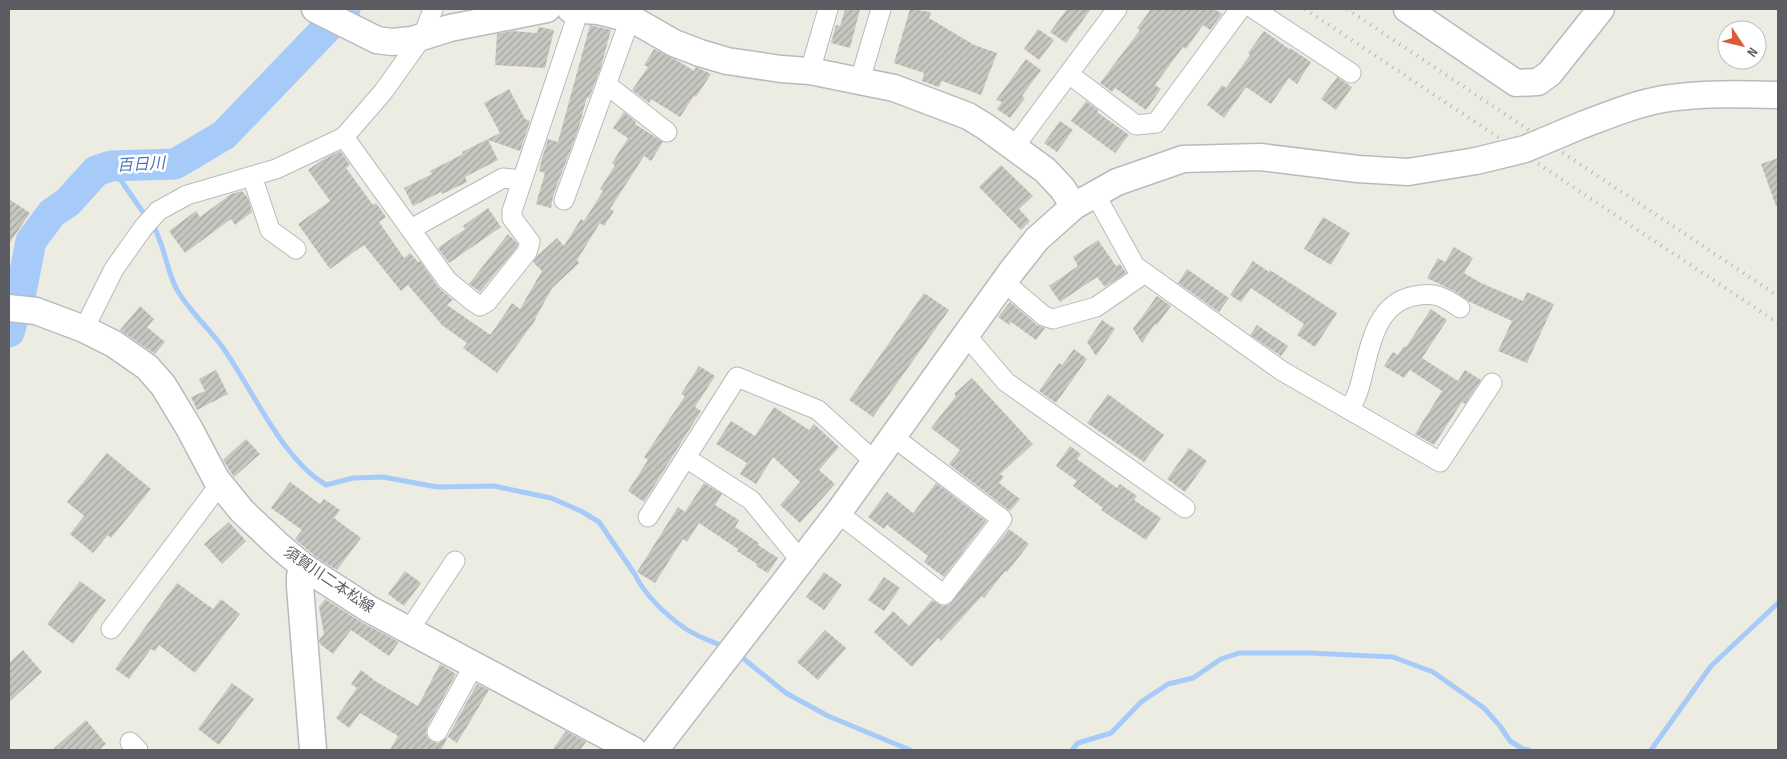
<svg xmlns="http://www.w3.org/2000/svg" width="1787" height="759" font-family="'Sofia Sans Condensed','Noto Sans JP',sans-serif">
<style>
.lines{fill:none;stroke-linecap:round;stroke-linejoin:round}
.stream{stroke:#a6cbf9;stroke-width:5}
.river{stroke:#a6cbf9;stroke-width:31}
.building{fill:url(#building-hatch)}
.street-casing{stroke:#b8b9be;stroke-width:21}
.secondary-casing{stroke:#b8bac0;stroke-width:29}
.street{stroke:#fff;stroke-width:19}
.secondary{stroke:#fff;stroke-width:26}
.rail{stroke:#b3b4b4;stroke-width:4;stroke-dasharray:1 6;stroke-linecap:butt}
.secondary-bridge-casing{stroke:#b8bac0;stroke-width:29;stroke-linecap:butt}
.secondary-bridge{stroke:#fff;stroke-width:26}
.labels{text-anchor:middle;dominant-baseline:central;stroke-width:5;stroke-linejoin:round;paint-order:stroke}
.street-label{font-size:15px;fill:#5b5d62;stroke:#fff}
.water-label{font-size:16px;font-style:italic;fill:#4b73bb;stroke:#fff}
</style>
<defs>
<pattern id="building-hatch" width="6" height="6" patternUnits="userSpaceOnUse" patternTransform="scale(1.25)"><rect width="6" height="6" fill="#c8c6c0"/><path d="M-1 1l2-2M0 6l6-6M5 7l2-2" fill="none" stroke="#a5a49f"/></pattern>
</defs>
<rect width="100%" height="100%" fill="#edece3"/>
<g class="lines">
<path class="stream" d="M 111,166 L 147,218
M 152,224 C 164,242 166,269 176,288 C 188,310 207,326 221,345 C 253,389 280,457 326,485 L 353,478 L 383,477 L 437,487 L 494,486 L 551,498 L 581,511 L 599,522 L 634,573 C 645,595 666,615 686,629 C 698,637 713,642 725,647
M 739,655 L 786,693 L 828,716 L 910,750
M 1072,750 L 1078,743 L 1111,733 L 1141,702 L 1168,684 L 1193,678 L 1221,659 L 1239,653 L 1310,653 L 1393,657 L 1433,672 L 1484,708 L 1500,726 L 1510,741 L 1523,749 L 1529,750
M 1651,750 L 1711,666 L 1778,603"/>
<path class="river" d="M 9,332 L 20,297 L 31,241 L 52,213 L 68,202 L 96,171 L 111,166 L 175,164 L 224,135 L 345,9"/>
</g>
<path class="building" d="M 845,9 L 860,9 L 850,48 L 831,43 L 836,25 L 840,26 Z
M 910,9 L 931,12 L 929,18 L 974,45 L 997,53 L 981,95 L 942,81 L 939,87 L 922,81 L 924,73 L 894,63 Z
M 1067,9 L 1091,9 L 1066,43 L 1050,32 Z
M 1151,9 L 1214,9 L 1222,14 L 1210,30 L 1203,25 L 1186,49 L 1183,47 L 1155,85 L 1161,89 L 1146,110 L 1115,88 L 1112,92 L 1100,83 L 1140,30 L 1137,28 Z
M 590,25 L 611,30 L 600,70 L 589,98 L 587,97 L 578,130 L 553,196 L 551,208 L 536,204 L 545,173 L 539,171 L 542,158 L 548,139 L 558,142 Z
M 539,27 L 554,30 L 545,68 L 495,65 L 497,34 L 512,31 L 537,33 Z
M 1038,29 L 1054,40 L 1039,60 L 1024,49 Z
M 1264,31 L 1289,49 L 1290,48 L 1311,62 L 1297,84 L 1289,78 L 1271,104 L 1246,87 L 1224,118 L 1207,105 L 1222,85 L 1226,88 L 1250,55 L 1248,53 Z
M 654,49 L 678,61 L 694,71 L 696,67 L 711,74 L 696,97 L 694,96 L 680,117 L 651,99 L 649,103 L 632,90 L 648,67 L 644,65 Z
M 1026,59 L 1041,70 L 1022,96 L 1025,98 L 1010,118 L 997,109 L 1002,102 L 996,100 Z
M 1337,77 L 1352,87 L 1336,110 L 1321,99 Z
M 509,89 L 525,119 L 530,121 L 520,151 L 488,140 L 498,160 L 465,177 L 467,182 L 442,194 L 441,192 L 413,206 L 404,188 L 432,174 L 430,171 L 463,154 L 462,152 L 500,133 L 484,103 Z
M 1086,101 L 1098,110 L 1097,112 L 1129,135 L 1115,153 L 1071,121 Z
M 624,112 L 636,122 L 635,124 L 663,142 L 651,161 L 644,156 L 610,209 L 614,211 L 604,226 L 600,223 L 577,260 L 579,263 L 552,288 L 535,319 L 536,319 L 497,373 L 463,348 L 467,343 L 442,325 L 408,285 L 401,291 L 364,245 L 330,269 L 298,224 L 330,201 L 308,170 L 322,160 L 340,151 L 350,165 L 346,168 L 373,205 L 376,203 L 386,217 L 379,222 L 404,258 L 410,253 L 418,262 L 420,261 L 438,287 L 453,300 L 447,305 L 489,334 L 491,334 L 512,303 L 520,309 L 542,271 L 533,262 L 537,256 L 557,238 L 564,246 L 581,219 L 584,221 L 603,191 L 600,189 L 615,165 L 612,163 L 628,138 L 613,128 Z
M 1060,121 L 1073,130 L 1057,152 L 1044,143 Z
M 1778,158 L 1778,205 L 1776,206 L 1761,164 Z
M 1001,165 L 1033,196 L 1019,209 L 1030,221 L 1021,230 L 979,187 Z
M 242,191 L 248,198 L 252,212 L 235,225 L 231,219 L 185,253 L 169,231 L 196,211 L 200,217 L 231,194 Z
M 9,199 L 30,213 L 9,244 Z
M 488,208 L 501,227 L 449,263 L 438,248 L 465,229 L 463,226 Z
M 1323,217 L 1350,233 L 1331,265 L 1304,249 Z
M 508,234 L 518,244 L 517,247 L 480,292 L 469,284 Z
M 1098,240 L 1116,266 L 1120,264 L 1126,273 L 1105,287 L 1097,277 L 1060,302 L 1049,286 L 1078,266 L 1073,257 Z
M 1454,247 L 1473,258 L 1464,273 L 1481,283 L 1523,301 L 1527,292 L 1554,304 L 1527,363 L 1498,351 L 1512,321 L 1470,302 L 1454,291 L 1427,278 L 1438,258 L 1445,262 Z
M 1253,261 L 1269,272 L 1270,270 L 1337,313 L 1315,347 L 1297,335 L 1304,324 L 1251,288 L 1241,302 L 1230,295 Z
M 1187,269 L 1229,298 L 1219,312 L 1178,283 Z
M 924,293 L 949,310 L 873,417 L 849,400 Z
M 1157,296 L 1171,306 L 1157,325 L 1155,324 L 1142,343 L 1133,329 Z
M 1010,302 L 1037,325 L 1045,328 L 1036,340 L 1011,322 L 1009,325 L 998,317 Z
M 140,306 L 154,319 L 147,327 L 165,342 L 155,354 L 120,330 Z
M 1431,309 L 1447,320 L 1422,358 L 1458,381 L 1465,370 L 1481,380 L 1465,404 L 1462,402 L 1434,445 L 1415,434 L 1442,391 L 1410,370 L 1404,378 L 1384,366 L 1393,352 L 1398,355 L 1404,346 L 1406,347 Z
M 1102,320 L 1115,329 L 1096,356 L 1087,342 Z
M 1257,325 L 1288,346 L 1281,356 L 1250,335 Z
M 1074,349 L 1087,359 L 1056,403 L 1039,391 L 1059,363 L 1062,365 Z
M 699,366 L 715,376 L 695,407 L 701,411 L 644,502 L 628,491 L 648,460 L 644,457 L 685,396 L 681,394 Z
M 216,370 L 228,394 L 197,410 L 191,397 L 205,391 L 199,379 Z
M 972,378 L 1033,444 L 1000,474 L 1004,477 L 999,483 L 1020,499 L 1010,511 L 950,465 L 949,464 L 960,450 L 931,428 L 956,396 L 954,394 Z
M 1108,394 L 1164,435 L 1144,462 L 1087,423 Z
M 774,407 L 809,430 L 814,424 L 839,447 L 819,470 L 835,484 L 800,523 L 780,505 L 800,482 L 773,457 L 756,484 L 740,474 L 747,463 L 716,444 L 731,421 L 755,436 Z
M 246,439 L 260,454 L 234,477 L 223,460 Z
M 1070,446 L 1081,454 L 1077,459 L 1117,488 L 1120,484 L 1137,496 L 1134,500 L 1161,518 L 1146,540 L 1101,510 L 1103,508 L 1073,486 L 1077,481 L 1056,466 Z
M 1189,448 L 1207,461 L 1185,492 L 1167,479 Z
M 107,453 L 151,489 L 111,538 L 108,535 L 93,553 L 70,534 L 84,516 L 67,502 Z
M 290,482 L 320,504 L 324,499 L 340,510 L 334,518 L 361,538 L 337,570 L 316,557 L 295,539 L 302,530 L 271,508 Z
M 704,483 L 722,494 L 715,505 L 739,520 L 735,527 L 759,543 L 758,545 L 778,558 L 768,573 L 756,566 L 757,564 L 737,551 L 738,549 L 699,523 L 687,542 L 683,539 L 655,583 L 637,572 L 678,507 L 685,512 Z
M 936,483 L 986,521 L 944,577 L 924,562 L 928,556 L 887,525 L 884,529 L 868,517 L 887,492 L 913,513 Z
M 229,522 L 246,541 L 222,564 L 204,544 Z
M 1009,529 L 1029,544 L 1007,572 L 1005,571 L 984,598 L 982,596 L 941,641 L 938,638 L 912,667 L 874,632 L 893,611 L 909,626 L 932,600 L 942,606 L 949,605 Z
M 405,571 L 421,583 L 404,606 L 388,594 Z
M 824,572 L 842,585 L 824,610 L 806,597 Z
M 884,577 L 900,588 L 884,611 L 868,600 Z
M 80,581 L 106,600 L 73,644 L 47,624 Z
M 177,583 L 213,609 L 221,599 L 240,614 L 195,673 L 159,645 L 155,651 L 151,649 L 129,679 L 115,669 Z
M 325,599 L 361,622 L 399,642 L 389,656 L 351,630 L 333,654 L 320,644 L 319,640 L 324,634 L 319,607 Z
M 825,630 L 846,648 L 818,680 L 797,662 Z
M 23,650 L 42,672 L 9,702 L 9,663 Z
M 440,664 L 456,674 L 427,727 L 426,733 L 427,737 L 432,742 L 438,743 L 447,738 L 477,684 L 489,690 L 457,743 L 448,737 L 441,750 L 390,750 L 398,736 L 360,713 L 349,728 L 336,718 L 357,688 L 351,684 L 361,670 L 375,681 L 418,706 Z
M 232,683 L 254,699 L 219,745 L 198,729 Z
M 86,720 L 106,744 L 99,750 L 52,750 Z
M 566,731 L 586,742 L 580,750 L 552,750 Z"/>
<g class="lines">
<defs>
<path id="street" d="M 1254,9 L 1351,73
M 810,71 L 828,9
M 1069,74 L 1136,125 L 1156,123 L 1240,9
M 860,80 L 881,9
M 606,84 L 667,132
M 344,137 L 447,280 L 471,300 L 480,306 L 487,302 L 527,252 L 530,242 L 512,218 L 512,211 L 579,10
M 1014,147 L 1117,9
M 252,176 L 270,230 L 296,249
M 1095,194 L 1135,266 L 1282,371 L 1440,462 L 1492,383
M 564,200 L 630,19
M 411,229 L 503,178 L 522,180
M 1004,282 L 1044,316 L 1053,319 L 1096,307 L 1145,273
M 84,329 L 114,269 L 143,228 L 158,211 L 187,195 L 276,169 L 344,137 L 383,92 L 423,36 L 433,9
M 965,334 L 1006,382 L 1185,508
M 1350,410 C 1353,402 1358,394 1360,385 C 1369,353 1373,304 1414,296 C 1434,292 1443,296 1460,308
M 686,458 L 751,500 L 801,561
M 838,513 L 944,595 L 1002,519 L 892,436
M 648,517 L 737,377 L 818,410 L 874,461
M 111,629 L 220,484
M 409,630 L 455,561
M 437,732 L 474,665
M 130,742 L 138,750"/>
<path id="secondary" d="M 315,9 L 377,40 L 392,42 L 412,40 L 450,28 L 547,9
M 570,9 L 598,11 L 634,20 L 674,43 L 700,53 L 727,61 L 781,69 L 810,71 L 894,88 L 968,116 L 986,127 L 1045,170 L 1062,188 L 1074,206
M 1407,9 L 1516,83 L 1538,82 L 1550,73 L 1601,9
M 1582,125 C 1609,115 1635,104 1663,99 C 1700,93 1740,94 1778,95
M 9,308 L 36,311 L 84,329 L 114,344 L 147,367 L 163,385 L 189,428 L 216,479 L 242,511 L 278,545 L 304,567 L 369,609 L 633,750
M 304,567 L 300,576 L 300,586 L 313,750
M 655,750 L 838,513 L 1011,272 L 1037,239 L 1074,206 L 1117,182 L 1183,159 L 1260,157 L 1358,169 L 1408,172 L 1476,161"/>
</defs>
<use href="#street" class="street-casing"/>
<use href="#secondary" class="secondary-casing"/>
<use href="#street" class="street"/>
<use href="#secondary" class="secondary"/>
<path class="rail" d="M 1305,9 L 1778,323
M 1347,9 L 1778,296"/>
<defs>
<path id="secondary-bridge" d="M 1476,161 L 1525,149 L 1582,125"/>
</defs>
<use href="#secondary-bridge" class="secondary-bridge-casing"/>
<use href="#secondary-bridge" class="secondary-bridge"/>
</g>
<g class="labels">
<g class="street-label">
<text transform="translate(329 580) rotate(34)">須賀川二本松線</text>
</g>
<g class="water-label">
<text transform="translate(141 165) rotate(-3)">百日川</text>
</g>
</g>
<rect width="1787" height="759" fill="none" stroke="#5b5d62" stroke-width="20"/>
<g transform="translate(1742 45) rotate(125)"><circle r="24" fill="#ffffff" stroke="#bdbec0"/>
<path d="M0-4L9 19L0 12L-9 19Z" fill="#dd5a38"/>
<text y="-8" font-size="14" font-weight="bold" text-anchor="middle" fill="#5b5d62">N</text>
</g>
</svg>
